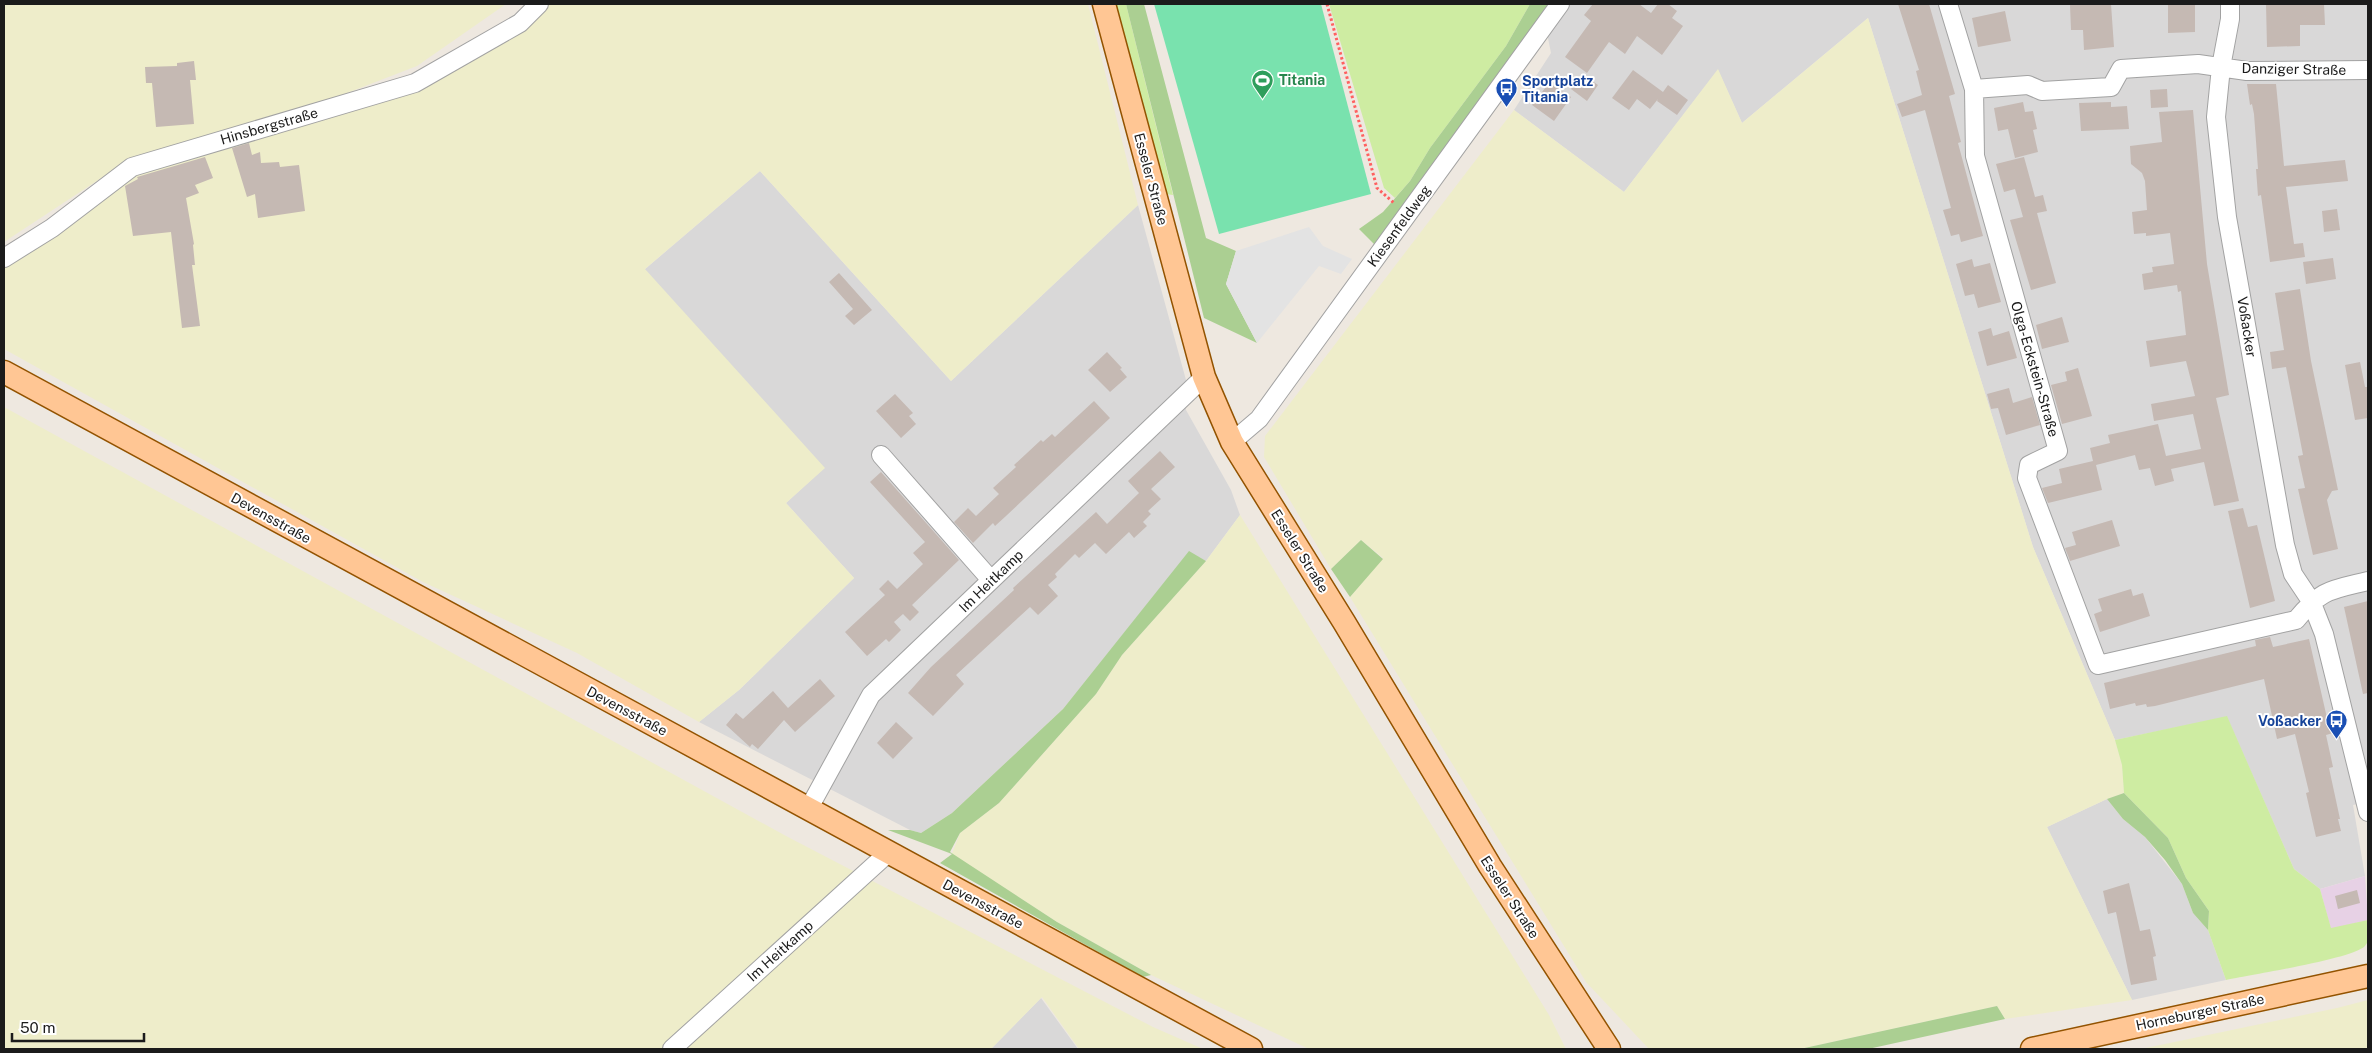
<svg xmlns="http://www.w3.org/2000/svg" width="2372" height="1053" font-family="'Public Sans',sans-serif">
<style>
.residential{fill:#d9d8d8}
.industrial{fill:#e7d1e5}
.farmland{fill:#eeedca}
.grass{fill:#ceeca2}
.forest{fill:#abcf92}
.pitch{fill:#79e2ae}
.parking{fill:#e3e3e3}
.building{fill:#c5b9b3}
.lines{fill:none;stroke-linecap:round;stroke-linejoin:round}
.minor-casing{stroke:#a2a2a2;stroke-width:20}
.major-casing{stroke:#935300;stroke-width:25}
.path{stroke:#ff6060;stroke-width:3;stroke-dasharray:2.5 2.5;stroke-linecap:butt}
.minor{stroke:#fff;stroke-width:18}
.major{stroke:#ffc694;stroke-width:22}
.labels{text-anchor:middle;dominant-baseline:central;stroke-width:4;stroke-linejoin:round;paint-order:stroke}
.street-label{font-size:14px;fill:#1b1b1b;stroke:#fff}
.leisure-label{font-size:14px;font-weight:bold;fill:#27864d;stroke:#fff;text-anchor:start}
.transit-label{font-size:14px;font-weight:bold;fill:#164399;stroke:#fff;text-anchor:start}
</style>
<rect width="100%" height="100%" fill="#eee8e0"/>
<path class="residential" d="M 1541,4 L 2368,4 L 2368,802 L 2353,805 L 2365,876 L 2320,889 L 2294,869 L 2227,717 L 2115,740 L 2033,547 L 1868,18 L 1742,123 L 1718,70 L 1624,192 L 1514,110 L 1551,53 Z
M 760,171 L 951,381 L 1138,205 L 1186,380 L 1186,410 L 1231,490 L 1240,515 L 1206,561 L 1189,552 L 1063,709 L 952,813 L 921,833 L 910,830 L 699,722 L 739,690 L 854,578 L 786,503 L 824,468 L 644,270 Z
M 2107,799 L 2123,819 L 2145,837 L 2182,884 L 2193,913 L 2208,930 L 2226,980 L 2132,1000 L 2047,827 Z
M 1041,998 L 1078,1049 L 991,1049 Z"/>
<path class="industrial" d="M 2365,876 L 2368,920 L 2331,929 L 2320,889 Z"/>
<path class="farmland" d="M 4,4 L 506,4 L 417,66 L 303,110 L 421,89 L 523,28 L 548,4 L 1088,4 L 1138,205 L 951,381 L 760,171 L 645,269 L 825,468 L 786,503 L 854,578 L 739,690 L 699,722 L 577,653 L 423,582 L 4,349 L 4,266 L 118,167 L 4,242 Z
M 1868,18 L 2033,547 L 2115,740 L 2122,765 L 2124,793 L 2107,799 L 2047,827 L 2132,1000 L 2005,1019 L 1997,1006 L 1800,1049 L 1649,1049 L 1586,982 L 1350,597 L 1383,558 L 1361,540 L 1331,569 L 1264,457 L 1265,436 L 1514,110 L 1624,192 L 1718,69 L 1742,123 Z
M 4,407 L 786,836 L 1153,1027 L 1203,1049 L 1079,1049 L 1042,997 L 991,1049 L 4,1049 Z
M 1240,515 L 1549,1015 L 1566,1049 L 1309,1049 L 1151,975 L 1057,922 L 952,854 L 960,833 L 999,803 L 1096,694 L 1122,655 L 1206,561 Z
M 2368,1000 L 2368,1049 L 2141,1049 L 2337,1008 Z"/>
<path class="grass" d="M 1113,4 L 1126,4 L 1173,195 L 1165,194 Z
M 1329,4 L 1530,4 L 1506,46 L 1430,148 L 1410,181 L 1395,198 L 1384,188 Z
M 2227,716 L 2294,869 L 2320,889 L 2331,928 L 2368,920 C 2368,928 2371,939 2365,946 C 2353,959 2249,975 2226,980 L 2208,930 L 2209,911 L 2186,878 L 2168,838 L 2124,793 L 2122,765 L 2115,740 Z"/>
<path class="forest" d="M 1126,4 L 1144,4 L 1206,238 L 1236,251 L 1226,284 L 1257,343 L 1204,318 Z
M 1530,4 L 1548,4 L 1545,15 L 1375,245 L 1359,229 L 1383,212 L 1410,181 L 1430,148 L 1506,46 Z
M 1361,540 L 1383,559 L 1350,597 L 1331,569 Z
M 1189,551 L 1206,561 L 1122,655 L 1096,694 L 999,803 L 960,833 L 950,852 L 1057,922 L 1151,975 L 1143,977 L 940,863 L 952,854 L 888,830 L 910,830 L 921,833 L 952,813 L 1063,709 Z
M 2124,793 L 2168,838 L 2186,878 L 2209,911 L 2208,930 L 2193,913 L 2182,884 L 2165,860 L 2145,837 L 2123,819 L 2107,799 Z
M 1997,1006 L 2005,1019 L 1868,1049 L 1800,1049 Z"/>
<path class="pitch" d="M 1154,4 L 1321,4 L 1371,194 L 1219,234 Z"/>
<path class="parking" d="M 1309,227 L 1323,246 L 1352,259 L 1341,274 L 1319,266 L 1257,343 L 1226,284 L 1236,251 Z"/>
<path class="building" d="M 1593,4 L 1639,4 L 1651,13 L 1658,4 L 1668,4 L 1677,11 L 1672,18 L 1683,26 L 1662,55 L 1637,36 L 1625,54 L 1609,42 L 1587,73 L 1565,57 L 1591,21 L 1584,15 Z
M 1898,4 L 1929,4 L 1955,94 L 1949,96 L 1961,142 L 1958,143 L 1983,236 L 1961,242 L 1959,234 L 1951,236 L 1943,210 L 1951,208 L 1925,110 L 1902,117 L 1897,104 L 1922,95 L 1916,71 L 1919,70 Z
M 2087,4 L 2111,4 L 2114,47 L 2084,50 L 2083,30 L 2071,30 L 2070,5 Z
M 2168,4 L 2195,4 L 2195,32 L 2168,33 Z
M 2266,4 L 2324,4 L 2325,25 L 2300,25 L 2300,46 L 2267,47 Z
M 2005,11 L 2011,41 L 1978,47 L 1972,18 Z
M 194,61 L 196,80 L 190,80 L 194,124 L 156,127 L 152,83 L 146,83 L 145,67 L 177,66 L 177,63 Z
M 1633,70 L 1663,92 L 1668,85 L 1688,100 L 1677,115 L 1657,101 L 1658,99 L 1650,109 L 1637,99 L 1629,110 L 1612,98 Z
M 1582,74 L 1598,85 L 1587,101 L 1571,89 Z
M 1549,83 L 1571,97 L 1554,121 L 1532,105 Z
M 2247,84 L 2276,84 L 2284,166 L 2345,160 L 2348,181 L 2286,187 L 2294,244 L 2303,243 L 2305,257 L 2270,262 L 2261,195 L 2258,196 L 2256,169 L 2258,169 L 2254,114 L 2252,104 L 2250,105 Z
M 2167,89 L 2168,107 L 2151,108 L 2150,90 Z
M 2023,102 L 2025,112 L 2033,111 L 2037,129 L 2033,130 L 2038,152 L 2015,158 L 2008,129 L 1998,131 L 1994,108 Z
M 2111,102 L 2111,107 L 2127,106 L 2129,129 L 2081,131 L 2079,103 Z
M 2193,110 L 2207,264 L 2229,395 L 2216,398 L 2239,501 L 2214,506 L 2204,462 L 2171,469 L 2174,481 L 2155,486 L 2150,468 L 2139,470 L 2135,455 L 2096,465 L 2102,490 L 2048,503 L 2042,488 L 2062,483 L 2059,469 L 2093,461 L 2090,448 L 2110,443 L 2108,435 L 2158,424 L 2166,456 L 2201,449 L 2193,414 L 2154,421 L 2151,404 L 2195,396 L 2186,361 L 2150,367 L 2146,341 L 2186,335 L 2181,291 L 2178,292 L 2177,285 L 2144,290 L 2142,274 L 2153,272 L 2152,267 L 2174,264 L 2170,233 L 2146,236 L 2146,233 L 2134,234 L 2132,212 L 2147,210 L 2145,181 L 2142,173 L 2131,164 L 2130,146 L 2162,142 L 2159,112 Z
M 249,143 L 252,155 L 260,152 L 261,163 L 279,162 L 280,167 L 299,165 L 305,211 L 258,218 L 255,194 L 247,197 L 232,148 Z
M 205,157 L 213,178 L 195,185 L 199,193 L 186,198 L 194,244 L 193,245 L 195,265 L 192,265 L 200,326 L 182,328 L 171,232 L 133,236 L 125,186 L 138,179 L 137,177 Z
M 2024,157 L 2035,197 L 2043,195 L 2047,211 L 2037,213 L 2056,283 L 2031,290 L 2010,220 L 2023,217 L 2015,189 L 2004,192 L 1996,164 Z
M 2337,209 L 2340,230 L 2324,232 L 2322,211 Z
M 2333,258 L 2336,279 L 2306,284 L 2303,262 Z
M 1972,259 L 1974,267 L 1990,263 L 2001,302 L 1978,308 L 1974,294 L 1965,296 L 1956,264 Z
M 839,273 L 872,310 L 854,325 L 845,316 L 853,309 L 829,282 Z
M 2300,289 L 2311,361 L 2338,490 L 2332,491 L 2327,500 L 2338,549 L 2313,555 L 2298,489 L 2305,488 L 2298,456 L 2303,455 L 2286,367 L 2272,369 L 2270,352 L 2284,350 L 2275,293 Z
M 2062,317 L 2069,342 L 2042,349 L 2036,325 Z
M 1991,328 L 1993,336 L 2009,331 L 2017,358 L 1987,366 L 1978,332 Z
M 1107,352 L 1122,368 L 1120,369 L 1127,377 L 1110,392 L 1088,370 Z
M 2360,362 L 2365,387 L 2368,387 L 2368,418 L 2355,420 L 2345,365 Z
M 2078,368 L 2092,416 L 2062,424 L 2051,385 L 2067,381 L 2065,372 Z
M 2009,388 L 2013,403 L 2032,397 L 2040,425 L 2006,435 L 1998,408 L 1991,409 L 1987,394 Z
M 895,394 L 913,413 L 909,416 L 916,424 L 901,438 L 876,411 Z
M 1094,401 L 1110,418 L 1006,516 L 995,526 L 993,523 L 973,543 L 954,522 L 968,508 L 976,516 L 999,494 L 993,488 L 1016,467 L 1014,465 L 1041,440 L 1043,442 L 1052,434 L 1055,437 Z
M 1160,451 L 1175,467 L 1151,489 L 1161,499 L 1148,511 L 1151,514 L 1143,522 L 1147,526 L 1134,538 L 1129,532 L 1106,554 L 1095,543 L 1079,558 L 1075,554 L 1055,574 L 1057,577 L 1048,585 L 1058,596 L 1038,615 L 1030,607 L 956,675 L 964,684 L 933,716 L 908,693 L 931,667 L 1014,590 L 1013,588 L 1096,512 L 1107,524 L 1139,493 L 1128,481 Z
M 881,472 L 959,560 L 912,605 L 919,612 L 910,621 L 903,614 L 894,622 L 901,630 L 889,642 L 886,639 L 867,656 L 845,632 L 885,595 L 879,589 L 888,580 L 897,589 L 923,564 L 913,553 L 925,542 L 870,482 Z
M 2243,508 L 2248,527 L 2257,525 L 2275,601 L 2250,608 L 2228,511 Z
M 2112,520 L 2120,546 L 2070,561 L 2065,548 L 2076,545 L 2072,532 Z
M 2131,589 L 2133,596 L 2143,593 L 2150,616 L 2100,632 L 2094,614 L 2102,611 L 2098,599 Z
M 2368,601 L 2368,693 L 2363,694 L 2344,607 Z
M 2270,637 L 2273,647 L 2309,639 L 2327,718 L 2330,718 L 2333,733 L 2326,735 L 2333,767 L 2329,768 L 2340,819 L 2338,819 L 2341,831 L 2316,837 L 2306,793 L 2309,792 L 2295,734 L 2277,739 L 2264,679 L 2155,706 L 2147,707 L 2146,704 L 2136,706 L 2135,703 L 2110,709 L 2104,683 L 2256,646 L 2255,640 Z
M 820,679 L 835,696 L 795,732 L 784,720 L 758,749 L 752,744 L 750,747 L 726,725 L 736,713 L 743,719 L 773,691 L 788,708 Z
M 896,722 L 913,738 L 893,759 L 877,743 Z
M 2129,883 L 2140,931 L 2150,929 L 2156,956 L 2153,957 L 2157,980 L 2131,985 L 2116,912 L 2108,914 L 2103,891 Z
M 2357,890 L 2360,903 L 2338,909 L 2335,896 Z"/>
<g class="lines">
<defs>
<path id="minor" d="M 1948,4 L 1974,89 L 1975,156 L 2058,451 L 2029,465 L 2027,478 L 2098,665 L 2296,620 C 2321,589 2331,590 2368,581
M 2230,4 L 2230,19 L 2221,67 L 2216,117 L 2227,217 L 2285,545 L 2293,574 L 2311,601 L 2324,634 L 2368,812
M 1974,89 L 2028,85 L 2042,91 L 2111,87 L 2121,69 L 2198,64 L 2247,71 L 2368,70
M 4,258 L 52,228 L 132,167 L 415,83 L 520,23 L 539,4
M 1232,442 L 1259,419 L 1560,4
M 881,455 L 991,580
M 809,808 L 871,695 L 1204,377
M 672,1049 L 888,853"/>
<path id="major" d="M 1104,4 L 1204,377 L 1232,442 L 1344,622 L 1490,866 L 1609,1049
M 4,372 L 1251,1049
M 2032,1049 L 2368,976"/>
</defs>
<use href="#minor" class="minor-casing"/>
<use href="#major" class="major-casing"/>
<path class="path" d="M 1327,4 L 1377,188 L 1394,203"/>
<use href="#minor" class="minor"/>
<use href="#major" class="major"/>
</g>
<defs>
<symbol id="stadium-pin" viewBox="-11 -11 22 30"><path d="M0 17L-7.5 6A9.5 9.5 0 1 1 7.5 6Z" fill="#2e9e5b" stroke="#fff"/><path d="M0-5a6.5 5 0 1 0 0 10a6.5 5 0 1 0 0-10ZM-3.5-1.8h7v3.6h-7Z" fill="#fff"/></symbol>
<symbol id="bus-pin" viewBox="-11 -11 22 30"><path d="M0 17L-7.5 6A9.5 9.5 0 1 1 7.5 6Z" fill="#1a4fb4" stroke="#fff"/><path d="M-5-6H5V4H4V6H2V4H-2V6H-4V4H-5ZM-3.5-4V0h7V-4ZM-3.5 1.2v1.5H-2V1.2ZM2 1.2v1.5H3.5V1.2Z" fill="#fff"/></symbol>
</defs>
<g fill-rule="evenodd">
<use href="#stadium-pin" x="1250" y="68" width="25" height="34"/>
<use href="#bus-pin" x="1494" y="76" width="25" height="34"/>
<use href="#bus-pin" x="2324" y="708" width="25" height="34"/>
</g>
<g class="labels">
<g class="street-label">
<text transform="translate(2294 69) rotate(1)">Danziger Straße</text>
<text transform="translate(269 126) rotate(-16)">Hinsbergstraße</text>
<text transform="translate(1151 179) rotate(75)">Esseler Straße</text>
<text transform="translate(1399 226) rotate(-54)">Kiesenfeldweg</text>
<text transform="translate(2247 327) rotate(81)">Voßacker</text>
<text transform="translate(2035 369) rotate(74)">Olga-Eckstein-Straße</text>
<text transform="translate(271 518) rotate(29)">Devensstraße</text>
<text transform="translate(1300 551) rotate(58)">Esseler Straße</text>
<text transform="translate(991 581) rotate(-44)">Im Heitkamp</text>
<text transform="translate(627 711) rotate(28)">Devensstraße</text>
<text transform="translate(1510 897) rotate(57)">Esseler Straße</text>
<text transform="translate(983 904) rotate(28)">Devensstraße</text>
<text transform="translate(780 951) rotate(-42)">Im Heitkamp</text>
<text transform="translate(2200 1012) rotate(-12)">Horneburger Straße</text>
</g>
<g class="leisure-label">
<text x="1279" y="80">Titania</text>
</g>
<g class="transit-label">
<text x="1522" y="81">Sportplatz<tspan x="1522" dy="16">Titania</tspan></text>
<text x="2321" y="721" text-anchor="end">Voßacker</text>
</g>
</g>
<rect width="2372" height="1053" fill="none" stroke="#1b1b1b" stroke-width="10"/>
<path d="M12 1033v8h132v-8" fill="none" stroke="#1b1b1b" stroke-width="2.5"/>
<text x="20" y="1033" font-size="15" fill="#1b1b1b" stroke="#ffffff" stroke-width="4" paint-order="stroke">50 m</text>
</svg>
